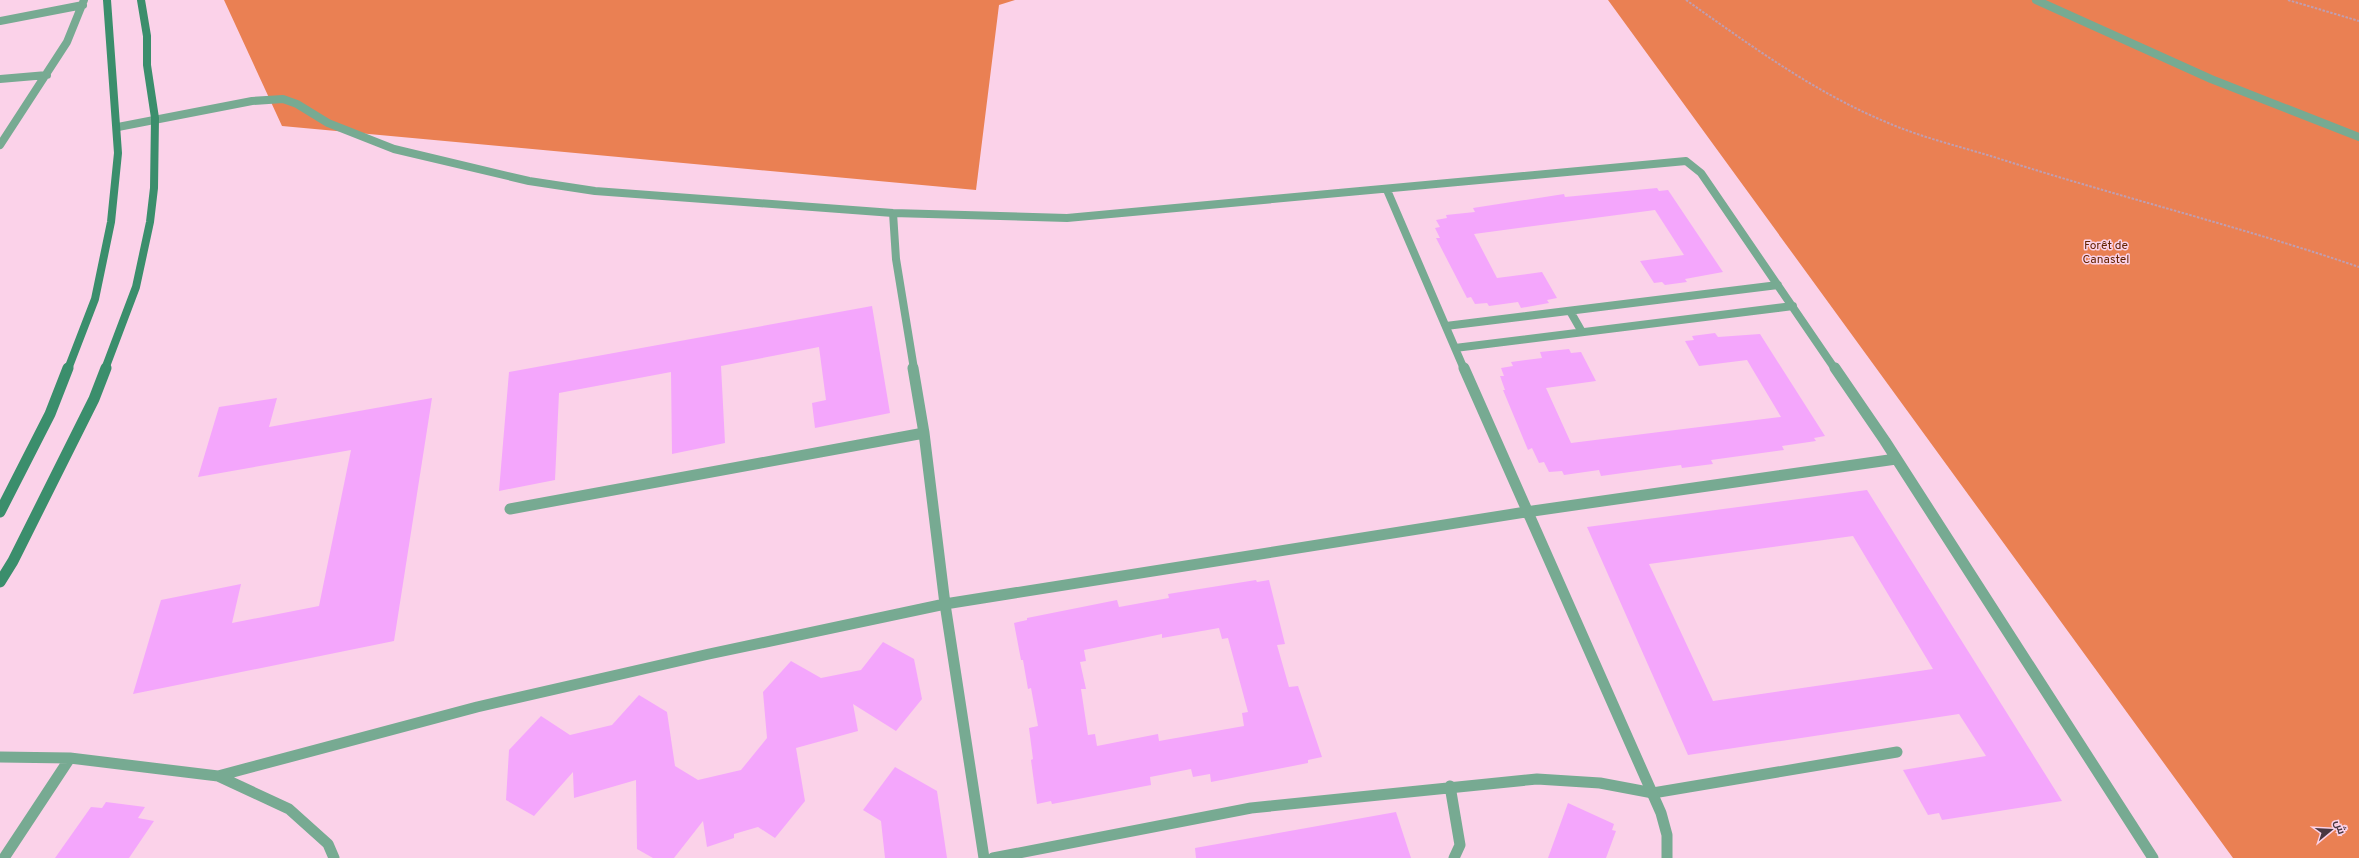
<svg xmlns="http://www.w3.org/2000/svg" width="2359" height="858" font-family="Overpass,Cairo,sans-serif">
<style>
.forest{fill:#ea8053}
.building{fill:#f4a6fc;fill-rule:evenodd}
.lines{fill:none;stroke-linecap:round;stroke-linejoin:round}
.path{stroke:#bf9eb1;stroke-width:2;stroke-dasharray:2.5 1.5;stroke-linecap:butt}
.lane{stroke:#77aa92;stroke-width:11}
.street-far1{stroke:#77aa92;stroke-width:8}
.street{stroke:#77aa92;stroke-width:11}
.secondary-far1{stroke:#3b8e6c;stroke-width:8}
.secondary{stroke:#3b8e6c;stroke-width:11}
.labels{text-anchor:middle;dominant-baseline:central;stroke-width:3;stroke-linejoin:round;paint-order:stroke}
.park-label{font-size:12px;fill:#642300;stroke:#fbd2e9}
</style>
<rect width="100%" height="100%" fill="#fbd2e9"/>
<path class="forest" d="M 224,0 L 1015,0 L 999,5 L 976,190 L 282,126 Z
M 1608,0 L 2359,0 L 2359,858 L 2233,858 Z"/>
<path class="building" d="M 1657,188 L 1659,191 L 1668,190 L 1723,272 L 1685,279 L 1687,282 L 1665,285 L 1662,282 L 1654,283 L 1640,261 L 1684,255 L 1655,210 L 1474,234 L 1497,278 L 1542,272 L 1557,298 L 1547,300 L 1549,303 L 1521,308 L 1518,302 L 1489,306 L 1487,303 L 1475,304 L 1471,297 L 1467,298 L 1436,238 L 1440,238 L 1435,228 L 1440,227 L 1436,220 L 1447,218 L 1446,215 L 1475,212 L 1473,208 L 1564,194 L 1565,197 Z
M 872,306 L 890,413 L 815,428 L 812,403 L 826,400 L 819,347 L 721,366 L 725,443 L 672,454 L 671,372 L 559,393 L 555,480 L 499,491 L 509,372 Z
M 1715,333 L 1718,337 L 1760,334 L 1825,436 L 1814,438 L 1816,441 L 1782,446 L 1784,450 L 1711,460 L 1713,464 L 1682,468 L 1681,465 L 1601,476 L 1599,470 L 1564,475 L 1562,471 L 1549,472 L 1544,462 L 1539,463 L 1532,448 L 1528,450 L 1503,390 L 1505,390 L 1500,376 L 1504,376 L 1501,368 L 1513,366 L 1511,362 L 1542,358 L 1540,352 L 1569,349 L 1571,353 L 1581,352 L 1596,381 L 1546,388 L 1571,443 L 1781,417 L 1747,360 L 1699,366 L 1685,341 L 1694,340 L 1692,336 Z
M 277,398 L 269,427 L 432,398 L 394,641 L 133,694 L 161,600 L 241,584 L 232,623 L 319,606 L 351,450 L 198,477 L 219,407 Z
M 1867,490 L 2062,801 L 1942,820 L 1939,813 L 1928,815 L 1903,770 L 1986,756 L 1959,714 L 1688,755 L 1587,527 ZM 1853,536 L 1933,669 L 1713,701 L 1649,564 Z
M 1256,580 L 1257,582 L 1269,580 L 1285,644 L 1277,645 L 1289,687 L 1298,686 L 1322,757 L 1308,760 L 1308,763 L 1211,782 L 1210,774 L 1193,777 L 1191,769 L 1150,777 L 1151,785 L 1052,804 L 1051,801 L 1037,804 L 1031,760 L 1033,759 L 1029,728 L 1038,726 L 1031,688 L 1028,689 L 1023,660 L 1021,660 L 1014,623 L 1027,620 L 1027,618 L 1117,600 L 1119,607 L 1169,598 L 1168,594 ZM 1219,628 L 1222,639 L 1228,638 L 1248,712 L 1242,713 L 1244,726 L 1159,741 L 1158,734 L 1097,746 L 1095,734 L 1088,735 L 1081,689 L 1086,689 L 1080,662 L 1086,661 L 1084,650 L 1162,634 L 1162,638 Z
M 883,642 L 914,659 L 922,699 L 896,731 L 853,704 L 858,731 L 796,748 L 805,801 L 775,838 L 758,827 L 734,834 L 734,838 L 707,847 L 703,821 L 674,858 L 653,858 L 637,849 L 636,780 L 574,798 L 573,772 L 534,816 L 506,800 L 509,750 L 541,716 L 570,735 L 612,725 L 639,695 L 667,712 L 675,766 L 698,780 L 741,770 L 767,738 L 763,692 L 791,661 L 821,678 L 861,670 Z
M 895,767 L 937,791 L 947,858 L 885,858 L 881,821 L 863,810 Z
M 106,802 L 145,807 L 138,818 L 154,821 L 129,858 L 55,858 L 91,807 L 102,808 Z
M 1568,803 L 1614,824 L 1612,830 L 1616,831 L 1606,858 L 1548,858 Z
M 1396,812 L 1411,858 L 1196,858 L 1195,848 Z"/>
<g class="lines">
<path class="path" d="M 1686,0 C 1750,45 1814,92 1886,122 C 1920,137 1958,146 1994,157 C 2115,196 2239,226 2359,267
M 2288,0 L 2359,21"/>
<path class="lane" d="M 1450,786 L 1460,845 L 1454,858
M 993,858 L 1251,808 L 1537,779 L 1600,783 L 1653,793 L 1897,752"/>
<path class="street-far1" d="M 2036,0 L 2211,79 L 2359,137
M 0,21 L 83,5
M 0,79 L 47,75
M 118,127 L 252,101 L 283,99 L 297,104 L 328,123 L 394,149 L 529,181 L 595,191 L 893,213 L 1067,218 L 1686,161 L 1701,173 L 1835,369
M 0,145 L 67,42 L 84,0
M 1387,190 L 1464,369
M 893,213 L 896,259 L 914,369
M 1570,311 L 1582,332
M 1446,326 L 1778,285
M 1455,348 L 1793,306"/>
<path class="street" d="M 913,368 L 924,433 L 945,604 L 984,858
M 1464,368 L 1661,813 L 1667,835 L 1667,858
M 1835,368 L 1885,441 L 2153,858
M 510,509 L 924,433
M 0,757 L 70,758 L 218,776 L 289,809 L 328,844 L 334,858
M 218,776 L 477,707 L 709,654 L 945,604 L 1526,512 L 1896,459
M 4,858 L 70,758"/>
<path class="secondary-far1" d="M 68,369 L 95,299 L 111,222 L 118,153 L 107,0
M 105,369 L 136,287 L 150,222 L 154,188 L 155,118 L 147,65 L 147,36 L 141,0"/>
<path class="secondary" d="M 0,512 L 50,414 L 68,368
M 0,582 L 13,561 L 94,399 L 106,368"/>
</g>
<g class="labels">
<g class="park-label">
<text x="2106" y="246">Forêt de<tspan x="2106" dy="14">Canastel</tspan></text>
</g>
</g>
<g transform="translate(2331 830) rotate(72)" stroke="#fbd2e9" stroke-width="3" paint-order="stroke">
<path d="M0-3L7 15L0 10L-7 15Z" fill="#483741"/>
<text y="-6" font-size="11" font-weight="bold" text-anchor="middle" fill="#483741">ش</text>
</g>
</svg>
